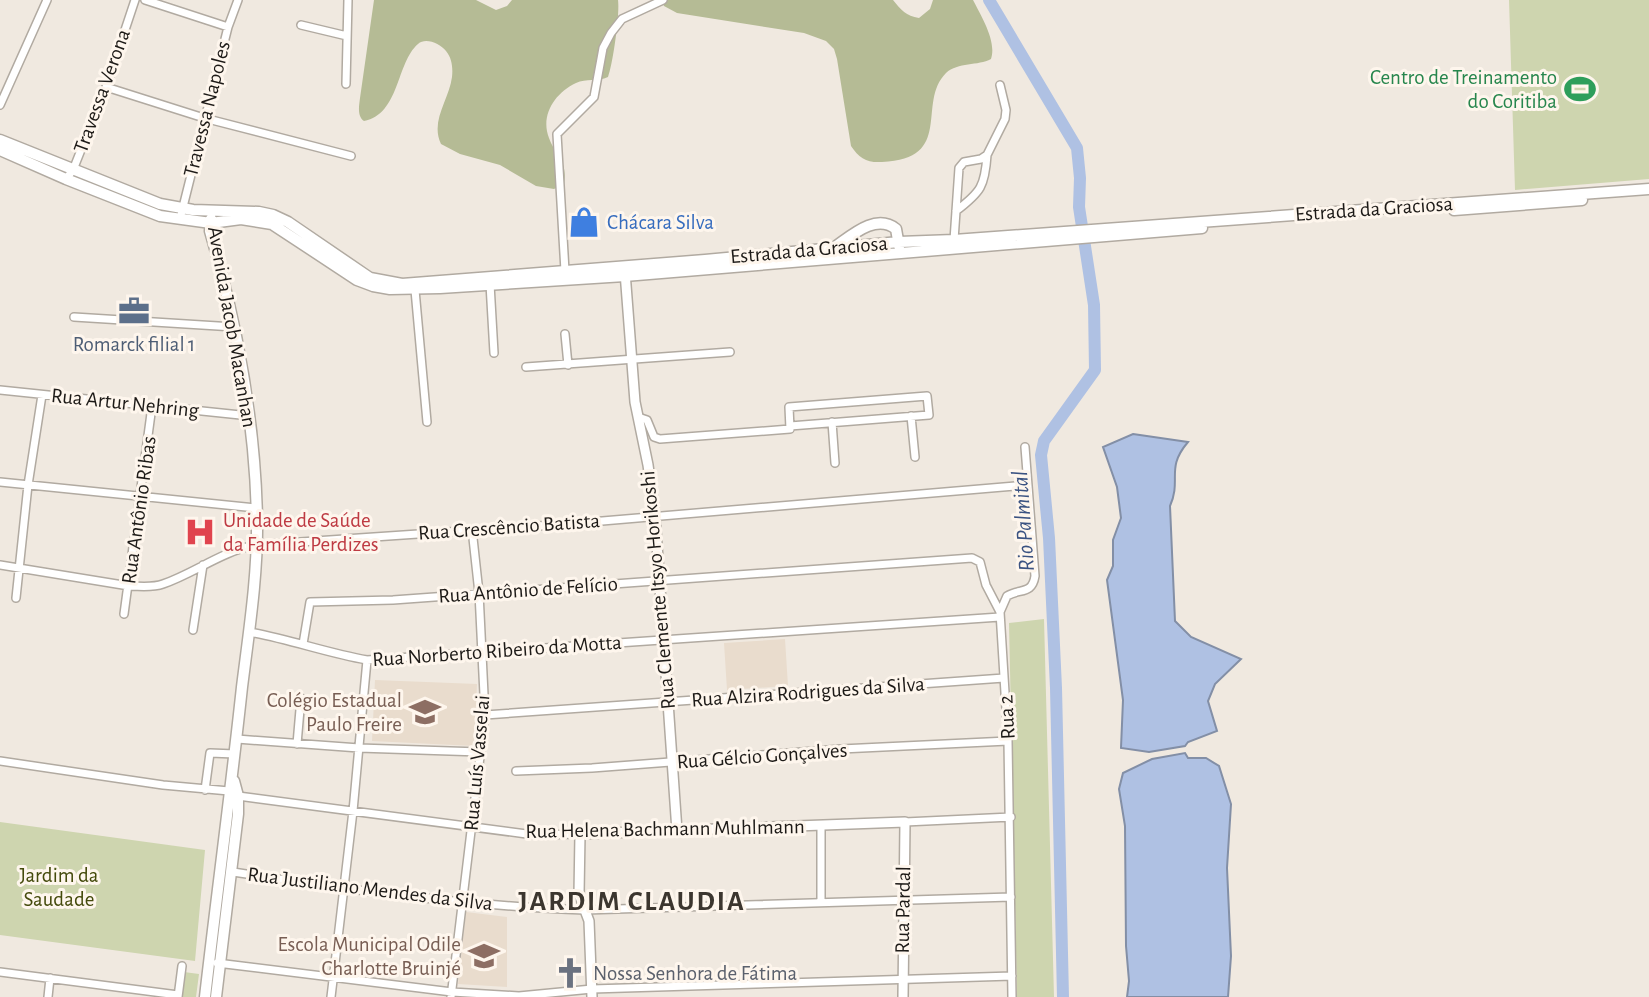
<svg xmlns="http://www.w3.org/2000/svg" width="1649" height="997" font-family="'Alegreya Sans',sans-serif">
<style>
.built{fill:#e9dccd}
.green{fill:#ced5af}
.forest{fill:#b5bb95}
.water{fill:#afc1e3;stroke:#838fa6;stroke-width:2}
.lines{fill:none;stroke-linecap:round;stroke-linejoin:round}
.river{stroke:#afc1e3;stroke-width:12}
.minor-casing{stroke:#b1aaa1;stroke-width:10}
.tertiary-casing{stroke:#b1aaa1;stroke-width:12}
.secondary-casing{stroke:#b1aaa1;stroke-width:13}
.minor{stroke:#fff;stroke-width:7}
.tertiary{stroke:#fff;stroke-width:9}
.secondary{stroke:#fff;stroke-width:10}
.labels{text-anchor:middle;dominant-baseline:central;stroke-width:6;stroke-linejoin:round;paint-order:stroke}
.leisure-label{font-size:21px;fill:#27864d;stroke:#fef6ed;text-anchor:end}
.street-label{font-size:21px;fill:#1d1a17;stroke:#fef6ed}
.shop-label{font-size:21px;fill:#366cbe;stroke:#fef6ed;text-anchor:start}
.service-label{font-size:21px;fill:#4e5e75;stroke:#fef6ed}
.health-label{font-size:21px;fill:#be3a42;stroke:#fef6ed;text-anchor:start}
.education-label{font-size:21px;fill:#785e54;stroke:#fef6ed;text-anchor:end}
.park-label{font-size:21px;fill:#444a0b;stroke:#fef6ed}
.worship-label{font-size:21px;fill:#5b616d;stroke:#fef6ed;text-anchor:start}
.water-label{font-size:23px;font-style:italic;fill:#3b5382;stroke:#fef6ed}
.district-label{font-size:28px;font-weight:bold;letter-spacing:2px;fill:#3c362f;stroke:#fef6ed}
</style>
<rect width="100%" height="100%" fill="#f0e9e0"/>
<path class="built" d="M 785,639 L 788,686 L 727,690 L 724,643 Z
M 375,680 L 477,684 L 474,746 L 372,741 Z
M 466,912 L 507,917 L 507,987 L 458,984 Z"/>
<path class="green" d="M 1509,0 L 1649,0 L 1649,179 L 1515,190 Z
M 1044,619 L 1054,997 L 1017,997 L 1009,623 Z
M 0,822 L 205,850 L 195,961 L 0,935 Z
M 184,972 L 199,974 L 196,997 L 181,997 Z"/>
<path class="forest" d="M 374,0 L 476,0 L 496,10 L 507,6 L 512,0 L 618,0 C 620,13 613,64 608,77 C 598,82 586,78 576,83 C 555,93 540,115 549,138 C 556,157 568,161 564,184 L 554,189 L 536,186 L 500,165 L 460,154 L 441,144 C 430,121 449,100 452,77 C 453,68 452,58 446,51 C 440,44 426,37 418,44 C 396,63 400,114 364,121 C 357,116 359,106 360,98 Z
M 662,0 L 893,0 C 901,10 906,16 919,18 L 930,9 L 933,0 L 973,0 C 981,16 997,41 991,59 C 978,66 958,62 946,73 C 916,103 955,159 882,162 C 867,163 859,158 851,146 L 837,59 L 834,49 L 826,41 L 804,33 L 677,13 L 664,6 Z"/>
<path class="water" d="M 1133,434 L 1188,442 C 1165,469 1182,479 1170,506 L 1175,621 L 1191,637 L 1241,659 L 1215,684 L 1208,701 L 1217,731 L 1188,742 L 1185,746 L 1149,752 L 1121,748 L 1123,700 L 1107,580 L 1113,566 L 1113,540 L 1121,518 L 1117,487 L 1103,447 Z
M 1185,753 L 1188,758 L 1206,758 L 1219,766 L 1231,804 L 1227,868 L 1231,956 L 1228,997 L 1127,997 L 1129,981 L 1126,946 L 1125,826 L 1119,789 L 1123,773 L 1152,759 Z"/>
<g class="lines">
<path class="river" d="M 989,0 L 1077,148 L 1080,178 L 1079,207 L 1094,305 L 1095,370 L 1044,441 L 1041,455 L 1049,538 L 1056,688 L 1063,997"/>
<defs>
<path id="minor" d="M 145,0 L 228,27
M 301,25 L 347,36
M 346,84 L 348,0
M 106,87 L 204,118 L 351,156
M 0,105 L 47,0
M 66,179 L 73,170 L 106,87 L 135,0
M 956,211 C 981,192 985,186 987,155
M 180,219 L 228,27 L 238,0
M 954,240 L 959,168 L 964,162 L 981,159 L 987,155 L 1005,119 L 1006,110 L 1000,85
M 565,271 L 557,134 L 594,97 L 603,48 L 611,33 L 622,19 L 663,0
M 490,284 L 494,353
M 415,290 L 427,422
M 74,317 L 234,327
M 565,334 L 568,365
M 526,367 L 730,352
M 0,390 L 250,416
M 911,416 L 915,457
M 638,417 L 647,420 L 654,437 L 660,439 L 790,429 L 789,407 L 927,396 L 929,415 L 790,426
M 832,422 L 835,463
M 0,482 L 256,508
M 0,565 L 129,586 C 140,586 152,588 163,584 C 195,573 222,551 256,545 L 567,524 L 1026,485
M 16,598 L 28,485 L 42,395
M 1000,612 L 1007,596 C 1020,588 1032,595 1035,576 L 1025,447
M 124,614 L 152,406
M 193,630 L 203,565
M 249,632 C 289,639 327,653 367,660 L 1000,617
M 303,644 L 310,602 L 393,600 L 972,558 L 980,562 L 986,585 L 1000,612 L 1008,741 L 1012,997
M 485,715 L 1004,678
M 237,739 L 359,748 L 480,752
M 297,744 L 301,698
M 0,761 L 163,785 L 229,791
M 516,771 L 592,768 L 841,749 L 1008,741
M 205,790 L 210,753 L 235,754
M 238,796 L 534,835 L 580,834
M 905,822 L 1011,817
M 233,872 C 350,890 467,906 585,910 L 1011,897
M 821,902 L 821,825
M 217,963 L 452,992 L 519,996 L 592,989 L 1012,976
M 0,972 L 178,995
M 48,997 L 50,978
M 178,997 L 182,966
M 331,997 L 353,811 L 367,660
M 451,997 L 485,715 L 479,593 L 472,529"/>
<path id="tertiary" d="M 625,272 L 635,402 L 648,465 L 655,516 L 677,831
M 592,997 L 589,921 L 579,894 L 580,834 L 905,822 L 903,997"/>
<path id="secondary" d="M 0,140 L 160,204 L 193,210 L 259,212 L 273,215 L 288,222 L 370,278 L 402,284 L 705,260 L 899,242 L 954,240 L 1649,189
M 0,150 L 66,179 L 160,216 L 211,223 L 241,219 L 272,224 L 357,280 L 373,286 L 390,289 L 440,288 L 625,276 L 1202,228
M 1454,210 L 1582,200
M 835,247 C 852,235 876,213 896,229 L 899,246
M 205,997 C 217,893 231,790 242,687 C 249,631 258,574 257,518 C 255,420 237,324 210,231 L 211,219
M 216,997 L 238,814 L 238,796 L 234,781"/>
</defs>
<use href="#minor" class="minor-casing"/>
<use href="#tertiary" class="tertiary-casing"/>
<use href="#secondary" class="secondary-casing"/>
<use href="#minor" class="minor"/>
<use href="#tertiary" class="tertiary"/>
<use href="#secondary" class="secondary"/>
</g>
<defs>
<symbol id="stadium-bare" viewBox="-9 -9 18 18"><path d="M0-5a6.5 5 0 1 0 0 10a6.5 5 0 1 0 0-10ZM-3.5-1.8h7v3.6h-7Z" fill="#2e9e5b" stroke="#fef6ed" stroke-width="2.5" paint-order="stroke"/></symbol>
<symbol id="shop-bare" viewBox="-9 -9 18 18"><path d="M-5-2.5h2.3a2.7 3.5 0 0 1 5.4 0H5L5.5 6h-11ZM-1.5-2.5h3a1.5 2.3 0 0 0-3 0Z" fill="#3f7fe0" stroke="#fef6ed" stroke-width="2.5" paint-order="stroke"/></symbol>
<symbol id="office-bare" viewBox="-9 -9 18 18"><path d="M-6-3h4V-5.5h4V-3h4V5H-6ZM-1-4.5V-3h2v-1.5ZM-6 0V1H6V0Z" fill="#5c6f8a" stroke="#fef6ed" stroke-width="2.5" paint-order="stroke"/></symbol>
<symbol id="hospital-bare" viewBox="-9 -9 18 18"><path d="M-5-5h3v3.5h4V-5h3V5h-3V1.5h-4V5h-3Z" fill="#e0444e" stroke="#fef6ed" stroke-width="2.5" paint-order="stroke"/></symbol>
<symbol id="school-bare" viewBox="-9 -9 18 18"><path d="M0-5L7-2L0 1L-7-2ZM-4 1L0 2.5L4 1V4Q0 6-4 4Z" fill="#8d6e63" stroke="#fef6ed" stroke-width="2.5" paint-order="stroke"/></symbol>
<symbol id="church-bare" viewBox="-9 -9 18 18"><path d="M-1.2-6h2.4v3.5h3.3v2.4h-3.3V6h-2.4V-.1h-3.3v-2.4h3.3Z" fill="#6b7280" stroke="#fef6ed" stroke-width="2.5" paint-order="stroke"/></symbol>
</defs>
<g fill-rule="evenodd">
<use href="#stadium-bare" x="1558" y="67" width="44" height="44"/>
<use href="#shop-bare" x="562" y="200" width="44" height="44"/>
<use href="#office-bare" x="112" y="289" width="44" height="44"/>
<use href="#hospital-bare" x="178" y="510" width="44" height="44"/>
<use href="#school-bare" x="403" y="690" width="44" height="44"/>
<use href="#school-bare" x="462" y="934" width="44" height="44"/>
<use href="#church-bare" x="548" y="951" width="44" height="44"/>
</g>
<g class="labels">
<g class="leisure-label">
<text x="1557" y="77">Centro de Treinamento<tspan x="1557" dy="24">do Coritiba</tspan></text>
</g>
<g class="street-label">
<text transform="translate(102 91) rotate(-70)">Travessa Verona</text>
<text transform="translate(207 109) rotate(-76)">Travessa Napoles</text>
<text transform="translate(1374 209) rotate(-4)">Estrada da Graciosa</text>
<text transform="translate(809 250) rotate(-5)">Estrada da Graciosa</text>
<text transform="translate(232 327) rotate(80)">Avenida Jacob Macanhan</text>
<text transform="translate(125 403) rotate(6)">Rua Artur Nehring</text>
<text transform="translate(139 510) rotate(-82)">Rua Antônio Ribas</text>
<text transform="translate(509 527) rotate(-4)">Rua Crescêncio Batista</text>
<text transform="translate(528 590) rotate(-4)">Rua Antônio de Felício</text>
<text transform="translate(658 590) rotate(-95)">Rua Clemente Itsyo Horikoshi</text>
<text transform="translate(497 651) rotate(-4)">Rua Norberto Ribeiro da Motta</text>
<text transform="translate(808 692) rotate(-4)">Rua Alzira Rodrigues da Silva</text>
<text transform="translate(1007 717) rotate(-93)">Rua 2</text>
<text transform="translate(762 756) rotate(-4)">Rua Gélcio Gonçalves</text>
<text transform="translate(477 763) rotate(-85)">Rua Luís Vasselai</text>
<text transform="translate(665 829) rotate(-1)">Rua Helena Bachmann Muhlmann</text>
<text transform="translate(370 889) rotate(7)">Rua Justiliano Mendes da Silva</text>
<text transform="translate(903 910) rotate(-89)">Rua Pardal</text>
</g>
<g class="shop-label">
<text x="607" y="222">Chácara Silva</text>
</g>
<g class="service-label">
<text x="134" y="344">Romarck filial 1</text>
</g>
<g class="health-label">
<text x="223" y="520">Unidade de Saúde<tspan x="223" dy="24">da Família Perdizes</tspan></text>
</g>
<g class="education-label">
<text x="402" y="700">Colégio Estadual<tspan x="402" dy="24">Paulo Freire</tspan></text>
<text x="461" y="944">Escola Municipal Odile<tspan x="461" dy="24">Charlotte Bruinjé</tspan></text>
</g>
<g class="park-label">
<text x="59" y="875">Jardim da<tspan x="59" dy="24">Saudade</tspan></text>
</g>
<g class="worship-label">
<text x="593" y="973">Nossa Senhora de Fátima</text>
</g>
<g class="water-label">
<text transform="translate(1024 521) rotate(-94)">Rio Palmital</text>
</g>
<g class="district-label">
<text x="632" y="902">JARDIM CLAUDIA</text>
</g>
</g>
</svg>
